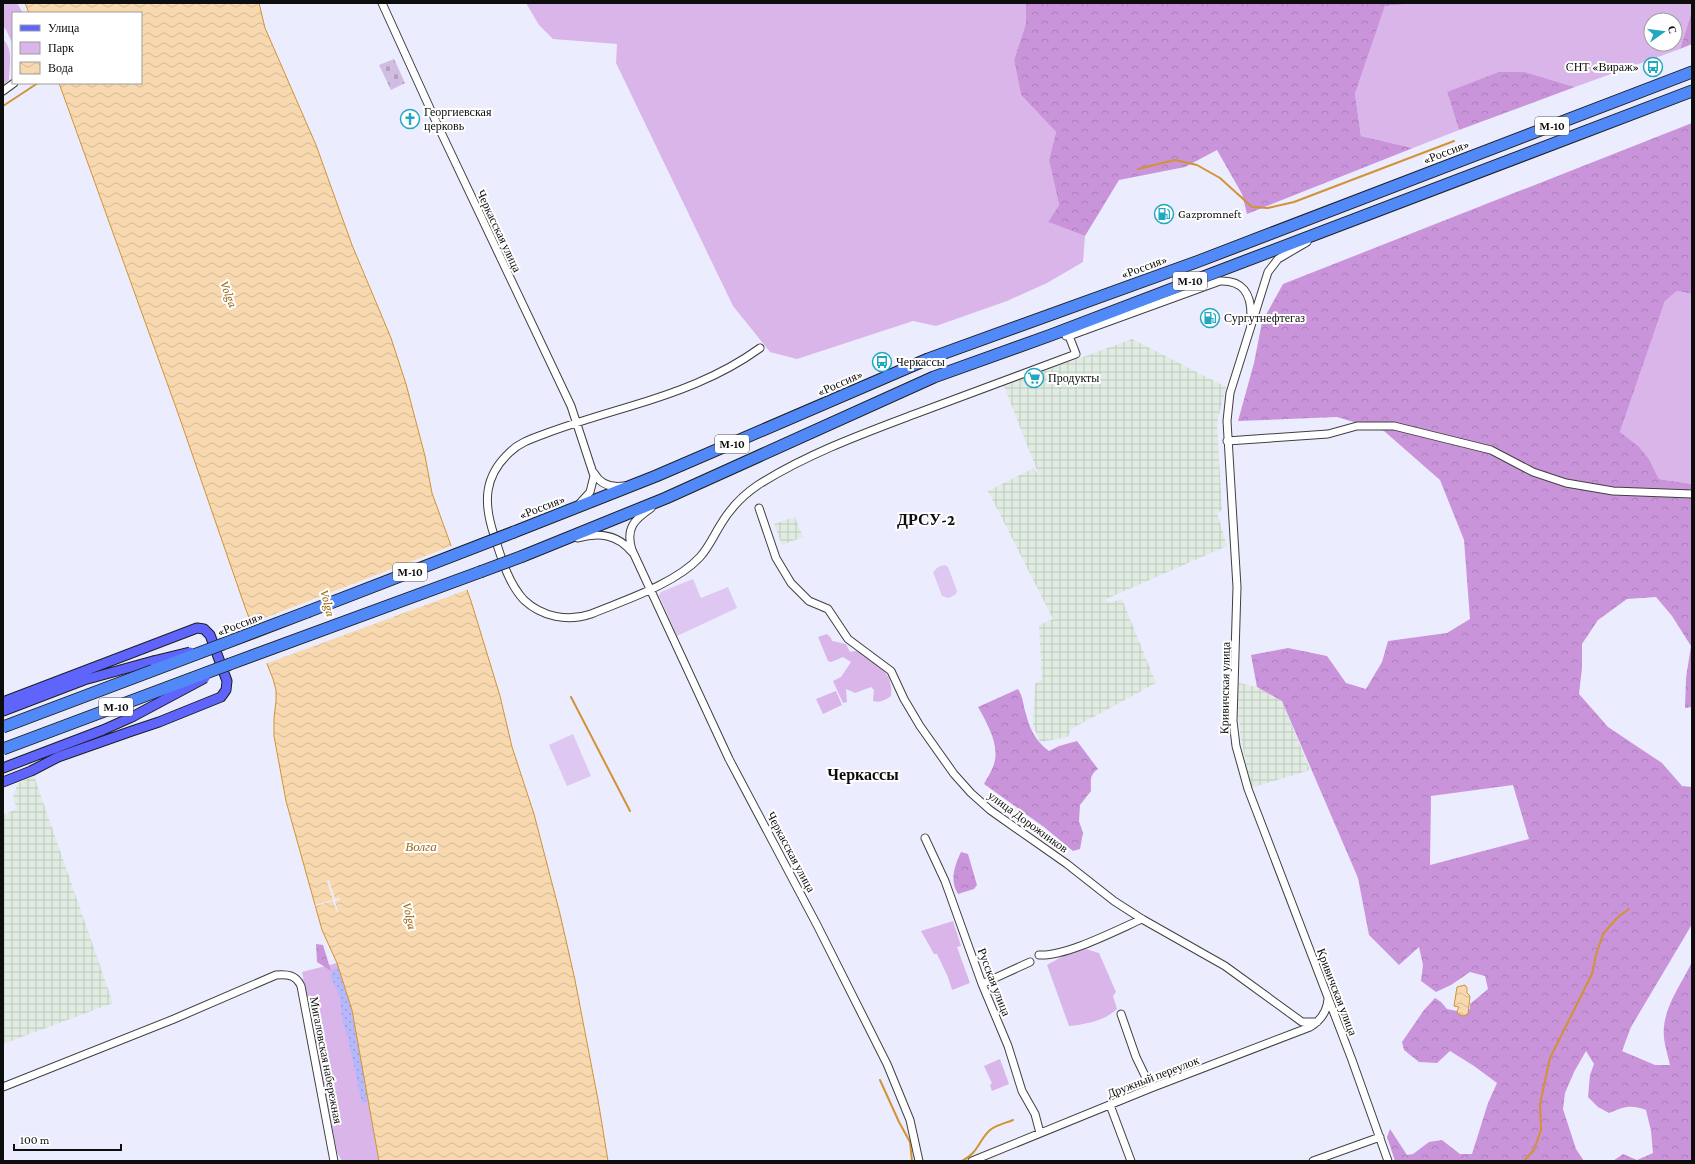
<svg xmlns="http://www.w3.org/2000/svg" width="1695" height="1164" font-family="'Crimson Pro',serif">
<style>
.industrial{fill:url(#industrial-grid)}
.green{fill:#d9b5ea;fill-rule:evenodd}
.forest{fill:url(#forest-crowns);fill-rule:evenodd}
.sand{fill:url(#sand-dots)}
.cemetery{fill:url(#cemetery-stones)}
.pitch{fill:#dec7f1}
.water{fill:url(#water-waves);stroke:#d19334}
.pier{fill:#ececff}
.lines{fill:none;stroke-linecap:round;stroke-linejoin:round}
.stream{stroke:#d19334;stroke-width:2}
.minor-casing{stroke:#404040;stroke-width:9}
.major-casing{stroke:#1e1e1e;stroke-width:11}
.highway-casing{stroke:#1e1e1e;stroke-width:13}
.minor{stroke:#fff;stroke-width:7}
.major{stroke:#5f65fc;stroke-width:9}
.highway{stroke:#5189f8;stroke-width:11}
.major-bridge-casing{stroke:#1e1e1e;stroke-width:11;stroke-linecap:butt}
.highway-bridge-casing{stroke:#1e1e1e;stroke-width:13;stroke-linecap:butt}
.major-bridge{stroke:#5f65fc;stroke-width:9}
.highway-bridge{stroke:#5189f8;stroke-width:11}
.labels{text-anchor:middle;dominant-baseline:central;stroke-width:4;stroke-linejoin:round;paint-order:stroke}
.shield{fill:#fff;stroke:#565656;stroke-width:1}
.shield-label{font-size:11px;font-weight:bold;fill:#0d0d0d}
.poi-label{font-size:12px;fill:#0d0d0d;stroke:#fff;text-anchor:start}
.street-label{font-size:12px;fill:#0d0d0d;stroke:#fff}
.water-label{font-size:13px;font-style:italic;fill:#9a6913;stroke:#fff}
.district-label{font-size:16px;font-weight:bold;fill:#0d0d0d;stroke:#fff}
</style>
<defs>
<pattern id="industrial-grid" width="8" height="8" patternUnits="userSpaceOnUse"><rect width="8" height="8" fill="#e0ece1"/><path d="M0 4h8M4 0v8" fill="none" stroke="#bfc9c0"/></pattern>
<pattern id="forest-crowns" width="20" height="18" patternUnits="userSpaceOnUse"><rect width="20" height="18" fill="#ca94db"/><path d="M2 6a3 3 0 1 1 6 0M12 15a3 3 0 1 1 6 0" fill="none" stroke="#ac7ebb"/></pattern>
<pattern id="sand-dots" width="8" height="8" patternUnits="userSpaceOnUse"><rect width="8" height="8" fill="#b7b8fc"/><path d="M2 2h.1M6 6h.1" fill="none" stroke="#9c9dd7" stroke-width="1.8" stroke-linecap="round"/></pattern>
<pattern id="cemetery-stones" width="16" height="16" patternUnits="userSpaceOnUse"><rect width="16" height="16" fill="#d0bde1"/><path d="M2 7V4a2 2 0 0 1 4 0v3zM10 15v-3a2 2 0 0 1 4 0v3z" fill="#b1a1c0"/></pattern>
<pattern id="water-waves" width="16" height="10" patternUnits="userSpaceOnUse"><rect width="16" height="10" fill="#f8d9af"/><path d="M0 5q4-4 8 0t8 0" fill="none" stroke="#d3b995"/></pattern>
</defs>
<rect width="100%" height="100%" fill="#ececff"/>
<path class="industrial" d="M 1132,339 L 1226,387 L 1217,423 L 1222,510 L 1217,513 L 1227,546 L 1106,599 L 1108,603 L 1122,599 L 1156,683 L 1071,729 L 1068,737 L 1040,742 L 1033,725 L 1035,684 L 1042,679 L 1039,625 L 1053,619 L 988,491 L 1034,468 L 1040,478 L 1004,386 Z
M 795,517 L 803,537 L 782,545 L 774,524 Z
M 1239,683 L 1257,687 L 1282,701 L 1310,770 L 1251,788 L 1241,738 L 1238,712 Z
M 34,776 L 113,1003 L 3,1044 L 3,815 L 17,809 L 13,797 L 18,783 Z"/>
<path class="green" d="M 3,3 L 17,3 L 23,13 L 13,13 L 13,44 C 10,39 6,28 3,26 Z
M 526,3 L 1026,3 L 1026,23 L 1014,60 L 1021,95 L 1056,132 L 1049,160 L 1059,205 L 1048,222 L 1085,236 L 1083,262 L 1047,283 L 1007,301 L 936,326 L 913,321 L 797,359 L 770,352 L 733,306 L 616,63 L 617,44 L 553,39 L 539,25 Z
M 1420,3 L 1692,3 L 1692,11 L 1680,49 L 1575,87 L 1525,72 L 1447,92 L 1459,130 L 1413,148 L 1361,136 L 1355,94 L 1385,6 ZM 1651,20 L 1675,20 L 1675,44 L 1651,44 Z
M 3,39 C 14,50 9,66 9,80 L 3,85 Z
M 1677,291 L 1692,294 L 1692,484 L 1659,479 L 1649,459 L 1620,432 L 1665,301 Z
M 827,634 L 831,638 L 832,641 L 846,644 L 850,652 L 859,650 C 875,665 894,670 891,696 C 885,700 880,703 873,701 L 874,690 L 871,687 L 855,693 L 846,689 L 847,702 L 843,703 L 833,681 L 841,677 L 851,662 L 843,657 L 831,662 L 828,661 L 818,637 Z
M 836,691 L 842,705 L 823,714 L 816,699 Z
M 953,921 L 961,946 L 957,947 L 970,983 L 952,990 L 948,977 L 937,954 L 934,954 L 921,931 Z
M 1086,949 L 1099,953 L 1116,992 L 1113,996 L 1117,1009 C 1104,1021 1087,1024 1069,1026 L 1047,965 L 1065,955 Z
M 337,963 L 352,1010 L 379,1161 L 342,1161 L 337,1152 L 302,972 Z
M 1000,1059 L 1009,1084 L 992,1091 L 990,1085 L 992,1083 L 984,1066 Z"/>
<path class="forest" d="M 1026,3 L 1420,3 L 1385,6 L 1355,94 L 1361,136 L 1413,148 L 1247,214 L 1242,194 L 1217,150 L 1185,167 L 1119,180 L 1085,236 L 1048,222 L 1059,205 L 1049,160 L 1056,132 L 1021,95 L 1014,60 L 1026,23 Z
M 1692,11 L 1692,44 L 1680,49 Z
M 1499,72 L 1525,72 L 1575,87 L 1459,130 L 1447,92 Z
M 1692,123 L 1692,294 L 1677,291 L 1665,301 L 1620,432 L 1639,447 L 1649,459 L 1659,479 L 1692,484 L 1692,707 L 1685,708 L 1686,678 L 1691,646 L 1672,616 L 1656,597 L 1627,599 L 1598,620 L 1582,644 L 1582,668 L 1579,694 L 1608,727 L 1662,763 L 1682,786 L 1692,787 L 1691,926 L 1631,1027 L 1622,1051 L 1655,1065 L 1670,1065 C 1668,1056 1665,1047 1664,1038 C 1661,1010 1681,985 1692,962 L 1692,1161 L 1613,1161 L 1623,1154 L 1637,1160 L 1653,1153 L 1651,1131 L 1646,1110 C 1630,1104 1623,1107 1609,1113 L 1598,1107 L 1588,1097 L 1590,1075 L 1594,1064 L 1586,1051 L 1574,1072 L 1565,1093 L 1563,1109 L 1576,1149 L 1584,1161 L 1395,1161 L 1387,1137 L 1390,1129 L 1407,1155 L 1413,1154 L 1429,1142 L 1442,1140 L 1460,1154 L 1472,1154 L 1488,1103 L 1497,1083 L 1474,1066 L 1450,1051 L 1437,1063 L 1419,1062 L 1404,1050 L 1402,1042 L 1424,1010 L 1435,998 L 1441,1002 L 1447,1009 L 1457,1011 L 1458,1014 L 1470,1009 L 1470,1004 L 1488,989 L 1485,976 L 1470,972 L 1451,985 L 1436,992 L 1421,981 L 1423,965 L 1419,947 L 1399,965 L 1369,935 L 1358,878 L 1282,701 L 1257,687 L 1251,655 L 1288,648 L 1327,656 L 1346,683 L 1366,689 L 1382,662 L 1388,641 L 1447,633 L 1470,619 L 1464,540 L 1440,480 L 1384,431 L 1337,417 L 1238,421 L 1254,363 L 1262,322 L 1283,284 ZM 1513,785 L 1529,839 L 1430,865 L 1431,796 Z
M 1018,689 C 1022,695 1023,701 1024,707 C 1029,726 1033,739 1049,751 L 1059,746 L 1077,741 L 1098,769 C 1089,775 1091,781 1091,791 L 1080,805 L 1079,821 L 1083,833 L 1080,849 L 1073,851 L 1044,827 L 984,784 C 987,778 992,771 994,764 C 1000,745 987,723 978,707 Z
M 961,852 L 968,854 L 977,885 L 974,889 L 958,894 C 949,880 955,865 961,852 Z
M 316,944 L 323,945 L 331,971 L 317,962 Z"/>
<path class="sand" d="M 338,968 L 352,1010 L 368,1098 L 367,1101 L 362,1104 L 348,1038 L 343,1023 L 339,995 L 330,975 L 333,969 Z"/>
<path class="cemetery" d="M 394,59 L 405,83 L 391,90 L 379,65 Z"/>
<path class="pitch" d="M 945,565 L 948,567 L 957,591 L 956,594 L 949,598 L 942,596 L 933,572 L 938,567 Z
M 693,579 L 701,598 L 728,587 L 737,608 L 677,636 L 659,595 L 661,592 Z
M 573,734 L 591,776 L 567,786 L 549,745 Z"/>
<path class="water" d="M 25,3 L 259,3 L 265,28 L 316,145 L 352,245 L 391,338 L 406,384 L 425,456 L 432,493 L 471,601 L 500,696 L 512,747 L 534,814 L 560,914 L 575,980 L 598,1100 L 608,1161 L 379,1161 L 352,1010 L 337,963 L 322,930 L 286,801 L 274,736 L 274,718 L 276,701 L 276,690 L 273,679 L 246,610 L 179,416 L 59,83 L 141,83 L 141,13 L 29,13 Z
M 1465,985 L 1467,988 L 1467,993 L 1470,996 L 1468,1014 L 1463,1016 L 1458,1014 L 1457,1011 L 1459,1007 L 1454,1006 L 1457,987 Z"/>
<path class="pier" d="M 454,545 L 469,589 L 265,664 L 249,624 Z
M 329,880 L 335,899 L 340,898 L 340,900 L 335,901 L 338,912 L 337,912 L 333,901 L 316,906 L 315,905 L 333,900 L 327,881 Z"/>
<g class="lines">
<path class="stream" d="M 3,106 L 38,83
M 1138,169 L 1175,160 L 1197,165 L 1220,178 L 1252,207 L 1268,208 L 1294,202 L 1454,141
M 571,697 L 630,811
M 880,1080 L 899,1122 L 910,1142 L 912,1161
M 962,1161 C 979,1152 978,1141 990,1130 C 996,1125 1006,1123 1013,1120
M 1524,1161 L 1534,1150 L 1541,1130 L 1540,1104 L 1550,1058 L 1592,974 L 1596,955 L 1603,934 L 1617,918 L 1629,909"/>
<defs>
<path id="minor" d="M 382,3 L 438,126 L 571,406 L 594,476 L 590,492 L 580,503
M 3,91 L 14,83
M 1307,242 L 1278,259 L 1268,272 L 1230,393 L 1227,421 L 1237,587 L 1233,721 L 1236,746 L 1248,789 L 1352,1060 L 1388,1161
M 1066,336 L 1069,336 L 1220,281 C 1243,280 1251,294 1251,315
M 760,348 C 720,377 675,393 628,407 C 601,415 574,423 547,433 C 534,438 520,442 510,452 C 484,476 483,502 494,535 C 501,557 508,583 524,600 C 542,617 568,622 591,614 C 625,600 675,584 700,557 C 709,547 714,535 721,524 C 730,509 743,495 758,485 C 807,454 862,434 915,414 C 968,394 1022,374 1076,354 L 1069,336
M 1227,441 L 1328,434 L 1357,426 L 1394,426 L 1491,450 L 1533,472 L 1566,483 L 1613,491 L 1692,494
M 594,473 C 600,484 611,488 624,486
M 651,508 C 635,519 625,528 632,550 L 729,759 L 817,925 L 887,1064 L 910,1120 L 919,1161
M 759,508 L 776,558 L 791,583 L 809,601 L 828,609 L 848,639 L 891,671 L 904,699 L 920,726 L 954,774 L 971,793 L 990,810 L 1067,864 L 1114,901 L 1142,919 L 1225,966 L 1302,1022 L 1317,1022
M 578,538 C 599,532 617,534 632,552
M 925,838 L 945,881 L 982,984 L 1008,1046 L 1022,1091 L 1035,1114 L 1040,1133
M 1039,955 C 1065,957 1117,930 1142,919
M 982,984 L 1030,962
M 1121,1014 L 1136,1057 L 1151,1088
M 3,1087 L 174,1019 L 276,975 C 288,974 296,975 301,986 L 334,1161
M 1110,1105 L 1131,1161
M 972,1161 L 1151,1088 L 1310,1027 C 1320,1021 1327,1012 1328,999
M 1313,1161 L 1380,1137"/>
<path id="major" d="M 3,702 L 197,628 L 204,629 L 210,635 L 227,681 L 226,690 L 221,697 L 159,722 L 132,731 L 58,757 L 31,771 L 3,782
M 3,711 L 84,680 L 153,661
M 3,768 L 103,730 L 132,717"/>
<path id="highway" d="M 514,532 L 656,476 L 928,359 L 1199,261 L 1692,72
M 523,556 L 666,498 L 934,377 L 1051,335 L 1692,91
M 223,644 L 307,612
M 230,664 L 480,572"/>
</defs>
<use href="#minor" class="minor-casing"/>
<use href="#major" class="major-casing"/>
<use href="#highway" class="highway-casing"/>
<use href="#minor" class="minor"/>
<use href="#major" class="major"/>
<use href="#highway" class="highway"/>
<defs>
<path id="major-bridge" d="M 153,661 L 190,652
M 132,717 L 205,678"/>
<path id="highway-bridge" d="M 480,572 L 523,556
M 307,612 L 514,532
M 3,727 L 223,644
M 3,749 L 230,664"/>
</defs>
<use href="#major-bridge" class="major-bridge-casing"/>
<use href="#highway-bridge" class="highway-bridge-casing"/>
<use href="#major-bridge" class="major-bridge"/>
<use href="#highway-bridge" class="highway-bridge"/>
</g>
<defs>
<symbol id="bus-ring" viewBox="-11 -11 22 22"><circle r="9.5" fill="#fff" stroke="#21a7c0" stroke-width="1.5"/><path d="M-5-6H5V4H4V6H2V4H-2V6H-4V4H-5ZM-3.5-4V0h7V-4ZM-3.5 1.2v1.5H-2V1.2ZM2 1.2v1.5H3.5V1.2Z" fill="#21a7c0"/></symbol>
<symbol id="church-ring" viewBox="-11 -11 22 22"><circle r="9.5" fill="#fff" stroke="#21a7c0" stroke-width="1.5"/><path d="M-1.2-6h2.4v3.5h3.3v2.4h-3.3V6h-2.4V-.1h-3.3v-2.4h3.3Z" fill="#21a7c0"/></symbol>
<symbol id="fuel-ring" viewBox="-11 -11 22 22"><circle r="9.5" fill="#fff" stroke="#21a7c0" stroke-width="1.5"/><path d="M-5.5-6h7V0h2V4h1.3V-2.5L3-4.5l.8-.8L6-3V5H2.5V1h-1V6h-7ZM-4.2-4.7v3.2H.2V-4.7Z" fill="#21a7c0"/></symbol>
<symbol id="supermarket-ring" viewBox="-11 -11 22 22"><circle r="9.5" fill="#fff" stroke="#21a7c0" stroke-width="1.5"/><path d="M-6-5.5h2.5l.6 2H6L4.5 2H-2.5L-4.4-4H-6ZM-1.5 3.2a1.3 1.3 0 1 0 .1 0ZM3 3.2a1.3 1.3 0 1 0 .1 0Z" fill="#21a7c0"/></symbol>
</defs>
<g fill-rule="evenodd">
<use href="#bus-ring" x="1642" y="56" width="22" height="22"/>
<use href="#church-ring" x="399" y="108" width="22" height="22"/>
<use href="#fuel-ring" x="1153" y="203" width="22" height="22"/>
<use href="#fuel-ring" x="1199" y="307" width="22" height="22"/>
<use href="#bus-ring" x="871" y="351" width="22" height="22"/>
<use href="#supermarket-ring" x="1023" y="367" width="22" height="22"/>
</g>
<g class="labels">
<g class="shield">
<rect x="1535" y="117" width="34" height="18" rx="3"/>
<rect x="1173" y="272" width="34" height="18" rx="3"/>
<rect x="715" y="435" width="34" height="18" rx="3"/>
<rect x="393" y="563" width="34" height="18" rx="3"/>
<rect x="99" y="698" width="34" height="18" rx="3"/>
</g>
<g class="shield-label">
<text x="1552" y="126">М-10</text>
<text x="1190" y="281">М-10</text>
<text x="732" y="444">М-10</text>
<text x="410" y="572">М-10</text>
<text x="116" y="707">М-10</text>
</g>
<g class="poi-label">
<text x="1639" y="67" text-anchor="end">СНТ «Вираж»</text>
<text x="424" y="112">Георгиевская<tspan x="424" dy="14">церковь</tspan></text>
<text x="1178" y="214">Gazpromneft</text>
<text x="1224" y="318">Сургутнефтегаз</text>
<text x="896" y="362">Черкассы</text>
<text x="1048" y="378">Продукты</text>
</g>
<g class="street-label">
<text transform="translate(1446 152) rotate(-21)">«Россия»</text>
<text transform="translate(499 231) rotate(65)">Черкасская улица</text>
<text transform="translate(1144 267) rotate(-20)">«Россия»</text>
<text transform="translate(840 383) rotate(-24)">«Россия»</text>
<text transform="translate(542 507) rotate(-21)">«Россия»</text>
<text transform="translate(240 624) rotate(-21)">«Россия»</text>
<text transform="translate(1225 688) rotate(-89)">Кривичская улица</text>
<text transform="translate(1028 822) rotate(36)">улица Дорожников</text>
<text transform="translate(791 852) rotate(62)">Черкасская улица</text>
<text transform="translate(994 982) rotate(69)">Русская улица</text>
<text transform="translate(1337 992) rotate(69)">Кривичская улица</text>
<text transform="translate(326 1060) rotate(79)">Мигаловская набережная</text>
<text transform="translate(1153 1077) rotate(-21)">Дружный переулок</text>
</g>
<g class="water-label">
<text transform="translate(229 294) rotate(69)">Volga</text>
<text transform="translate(328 603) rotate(75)">Volga</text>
<text x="421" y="846">Волга</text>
<text transform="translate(410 916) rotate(78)">Volga</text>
</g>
<g class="district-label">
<text x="926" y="519">ДРСУ-2</text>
<text x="863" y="774">Черкассы</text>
</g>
</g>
<rect width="1695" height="1164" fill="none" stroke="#0d0d0d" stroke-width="8"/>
<rect x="12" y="12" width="130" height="72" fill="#ffffff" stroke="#9e9e9e"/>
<rect x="20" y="25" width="20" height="6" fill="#5f65fc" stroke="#9e9e9e"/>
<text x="48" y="32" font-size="12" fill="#0d0d0d">Улица</text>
<rect x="20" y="42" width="20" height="12" fill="#d9b5ea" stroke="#9e9e9e"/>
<text x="48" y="52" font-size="12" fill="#0d0d0d">Парк</text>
<rect x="20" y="62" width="20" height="12" fill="url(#water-waves)" stroke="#9e9e9e"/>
<text x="48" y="72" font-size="12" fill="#0d0d0d">Вода</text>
<g transform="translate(1663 32) rotate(76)"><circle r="19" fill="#ffffff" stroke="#9e9e9e"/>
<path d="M0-3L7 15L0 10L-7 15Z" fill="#21a7c0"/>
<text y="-6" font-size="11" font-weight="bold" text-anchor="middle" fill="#0d0d0d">С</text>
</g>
<path d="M14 1144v6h107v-6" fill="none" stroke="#0d0d0d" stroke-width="2"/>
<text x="20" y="1144" font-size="12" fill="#0d0d0d" stroke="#ffffff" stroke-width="3" paint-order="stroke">100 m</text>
</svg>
